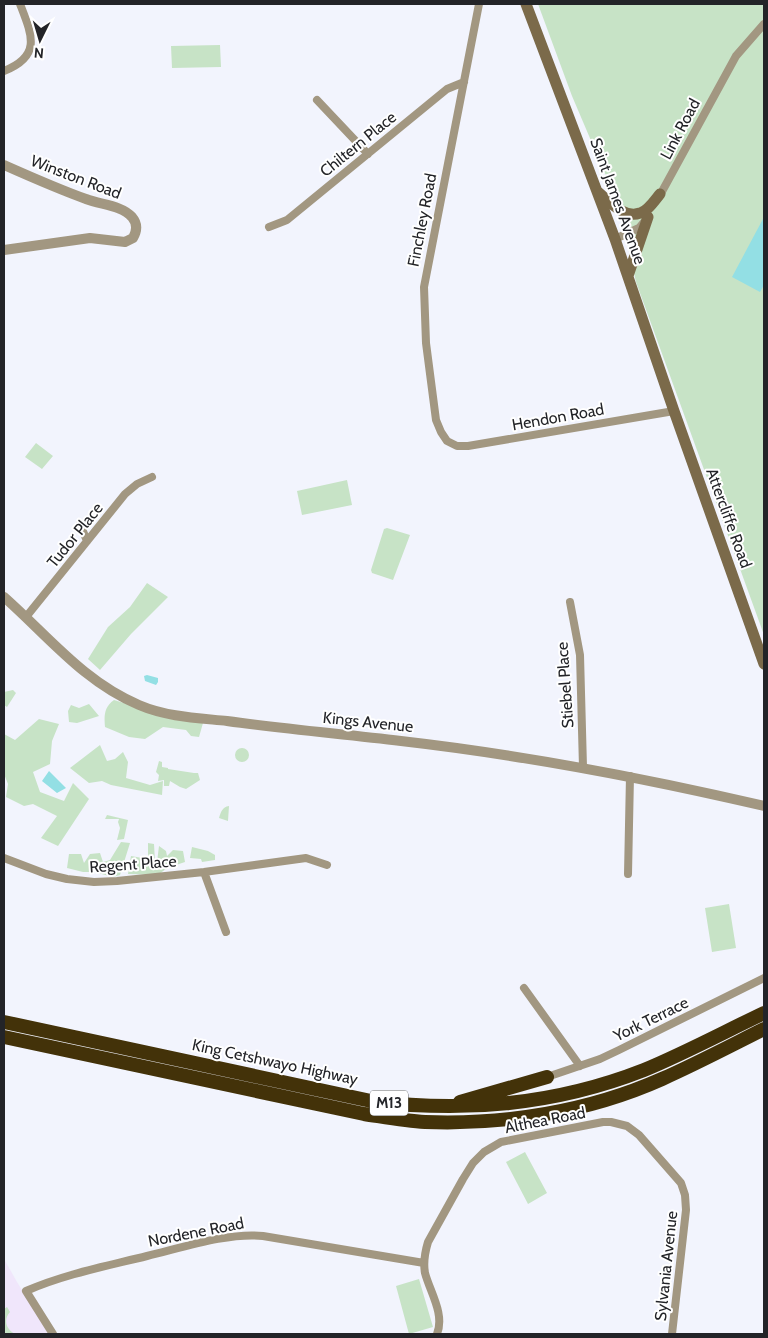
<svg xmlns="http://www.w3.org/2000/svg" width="768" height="1338" font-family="Cabin,sans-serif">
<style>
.education{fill:#f0e6fb}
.green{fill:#c7e3c6}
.water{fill:#93dfe4}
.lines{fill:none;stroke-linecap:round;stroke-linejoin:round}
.minor{stroke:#a29781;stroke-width:8}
.tertiary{stroke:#a29781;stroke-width:10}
.secondary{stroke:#7b6a4a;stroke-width:11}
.motorway{stroke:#433209;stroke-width:14}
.labels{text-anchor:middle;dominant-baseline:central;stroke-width:4;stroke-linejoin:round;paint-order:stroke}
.shield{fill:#fff;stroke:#656668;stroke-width:1}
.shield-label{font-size:15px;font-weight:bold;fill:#232428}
.street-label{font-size:16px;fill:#232428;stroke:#fff}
</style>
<rect width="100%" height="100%" fill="#f2f4fd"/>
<path class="education" d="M 4,1259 L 17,1282 L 49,1334 L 4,1334 Z"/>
<path class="green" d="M 538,4 L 764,4 L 764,635 L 636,282 L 618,204 L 572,96 Z
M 220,45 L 221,67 L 172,68 L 171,46 Z
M 36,443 L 53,456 L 42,469 L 25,457 Z
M 347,480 L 352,505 L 302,515 L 297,491 Z
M 387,528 L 410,535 L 393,580 L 372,573 L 371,570 L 384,529 Z
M 147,583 L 168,597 L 131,634 L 100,670 L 88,659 L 108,627 L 130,607 Z
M 13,690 L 16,693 L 7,707 L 4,705 L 4,692 Z
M 114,700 L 137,707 L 203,723 L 199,737 L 191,736 L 186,730 L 163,727 L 145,739 L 129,737 L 105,727 C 104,716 104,707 114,700 Z
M 89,704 L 99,716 L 77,723 L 69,722 L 68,711 L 71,705 L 79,708 Z
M 39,719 L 59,724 L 52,741 L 50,764 L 33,772 L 40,792 L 64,801 L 73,783 L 89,799 L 58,846 L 41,838 L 57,816 L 33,804 L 24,806 L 6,797 L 8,784 L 4,774 L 4,734 L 15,740 Z
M 100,745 L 107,761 L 115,759 L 123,752 L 128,762 L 126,778 L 150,785 L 163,781 L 162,795 L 111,785 L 102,781 L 89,783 L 70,768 Z
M235 755a7 7 0 1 1 14 0a7 7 0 1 1-14 0Z
M 159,761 L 162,762 L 162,767 L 168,768 L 168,769 L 194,773 L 198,773 L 200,780 L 186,789 L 180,787 L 170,781 L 169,786 L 164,786 L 164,780 L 158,781 L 159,775 L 156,772 Z
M 229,806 L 228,821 L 219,818 C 221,812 222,807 229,806 Z
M 107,815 L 128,820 L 124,839 L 117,840 L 120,828 L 118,822 L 119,819 L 105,819 Z
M 121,842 L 130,843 L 120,875 L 113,877 L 94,872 L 83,872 L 67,868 L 69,854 L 81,854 L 84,863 L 90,854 L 100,853 L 103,862 L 110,860 Z
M 148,843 L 154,844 L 155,862 L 157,862 L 159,846 L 166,851 L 167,856 L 173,850 L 183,851 L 185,862 L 167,868 L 158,875 L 128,874 L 131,856 L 148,859 Z
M 192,847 L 208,851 L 215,855 L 215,860 L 202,862 L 201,859 L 190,858 Z
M 729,904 L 736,948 L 712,952 L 705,908 Z
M 525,1152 L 547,1193 L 528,1204 L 506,1162 Z
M 419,1279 L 433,1327 L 409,1334 L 396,1286 Z
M 7,1307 L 10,1312 C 3,1320 6,1329 15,1334 L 4,1334 L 4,1309 Z"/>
<path class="water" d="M 764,217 L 764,285 L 760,292 L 732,277 Z
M 147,675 L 158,678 L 158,682 L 156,685 L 145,681 L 144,676 Z
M 49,771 L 66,788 L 57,793 L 42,781 Z"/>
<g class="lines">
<path class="minor" d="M 479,4 L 424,287 L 426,343 L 436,420 L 441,432 L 447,441 L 457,446 L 468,446 L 674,411
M 4,71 C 42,56 32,35 20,4
M 317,100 L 368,154
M 659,197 L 736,56 L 764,24
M 269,227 L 287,220 L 447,89 L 464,82
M 615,239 L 639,228 L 644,222
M 80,524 L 87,541
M 570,602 L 580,655 L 583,767
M 26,617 L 125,494 L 137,484 L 152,477
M 4,858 L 46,874 L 67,879 L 94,882 L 117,881 L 204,872 L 306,858 L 327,865
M 204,872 L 226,932
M 628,874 L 630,776
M 524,988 L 580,1066
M 547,1077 L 600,1059 L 619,1050 L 764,978
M 53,1334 L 26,1291 C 65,1274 107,1266 147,1256 C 181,1248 229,1232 263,1236 L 424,1263
M 437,1334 C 445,1314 430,1292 425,1273 C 423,1262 425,1252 428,1242 L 463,1179 L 473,1163 L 484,1152 L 501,1142 L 603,1122 L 611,1122 L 627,1126 L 639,1135 L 681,1183 L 685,1195 L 686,1210 L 672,1334"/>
<path class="tertiary" d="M 4,165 C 31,177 58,189 86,199 C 101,205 121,205 132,217 C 138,224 137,231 133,238 L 125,242 L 90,238 L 4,250
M 4,597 C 48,636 84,682 139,705 C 167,717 198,718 227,721 C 285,729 343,734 401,741 C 523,755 644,778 764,806"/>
<path class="secondary" d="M 526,4 L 615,239 L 674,411 L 764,664
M 598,192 C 609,201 624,219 640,213 C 648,211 655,200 660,194
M 628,276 L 648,217"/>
<path class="motorway" d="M 4,1022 L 371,1101 C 465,1113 555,1105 644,1070 C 685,1053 724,1032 764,1013
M 4,1037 L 364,1114 C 384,1117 405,1121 425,1122 C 505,1125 588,1112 662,1079 C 696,1064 730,1046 764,1029
M 460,1102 L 547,1077"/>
</g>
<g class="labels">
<rect class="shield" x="370" y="1090.5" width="38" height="25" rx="4"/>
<g class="shield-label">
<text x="389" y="1103">M13</text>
</g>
<g class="street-label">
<text transform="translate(680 129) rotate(-62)">Link Road</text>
<text transform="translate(358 144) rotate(-39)">Chiltern Place</text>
<text transform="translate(76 177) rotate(21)">Winston Road</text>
<text transform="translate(618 201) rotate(70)">Saint James Avenue</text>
<text transform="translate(422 220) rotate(-79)">Finchley Road</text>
<text transform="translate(558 417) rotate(-10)">Hendon Road</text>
<text transform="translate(729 518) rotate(70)">Attercliffe Road</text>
<text transform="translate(75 535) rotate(-51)">Tudor Place</text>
<text transform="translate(565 685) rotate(-94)">Stiebel Place</text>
<text transform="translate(368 722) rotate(6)">Kings Avenue</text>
<text transform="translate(133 864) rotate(-4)">Regent Place</text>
<text transform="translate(651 1019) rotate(-26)">York Terrace</text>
<text transform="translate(275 1062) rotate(12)">King Cetshwayo Highway</text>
<text transform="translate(545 1120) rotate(-11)">Althea Road</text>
<text transform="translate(196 1232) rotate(-11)">Nordene Road</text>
<text transform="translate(666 1266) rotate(-84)">Sylvania Avenue</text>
</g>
</g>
<rect width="768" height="1338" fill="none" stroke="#232428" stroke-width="10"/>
<g transform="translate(40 40) rotate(185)" stroke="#ffffff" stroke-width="4" paint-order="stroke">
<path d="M0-4L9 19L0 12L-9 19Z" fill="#232428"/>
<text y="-8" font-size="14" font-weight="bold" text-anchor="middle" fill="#232428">N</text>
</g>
</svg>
